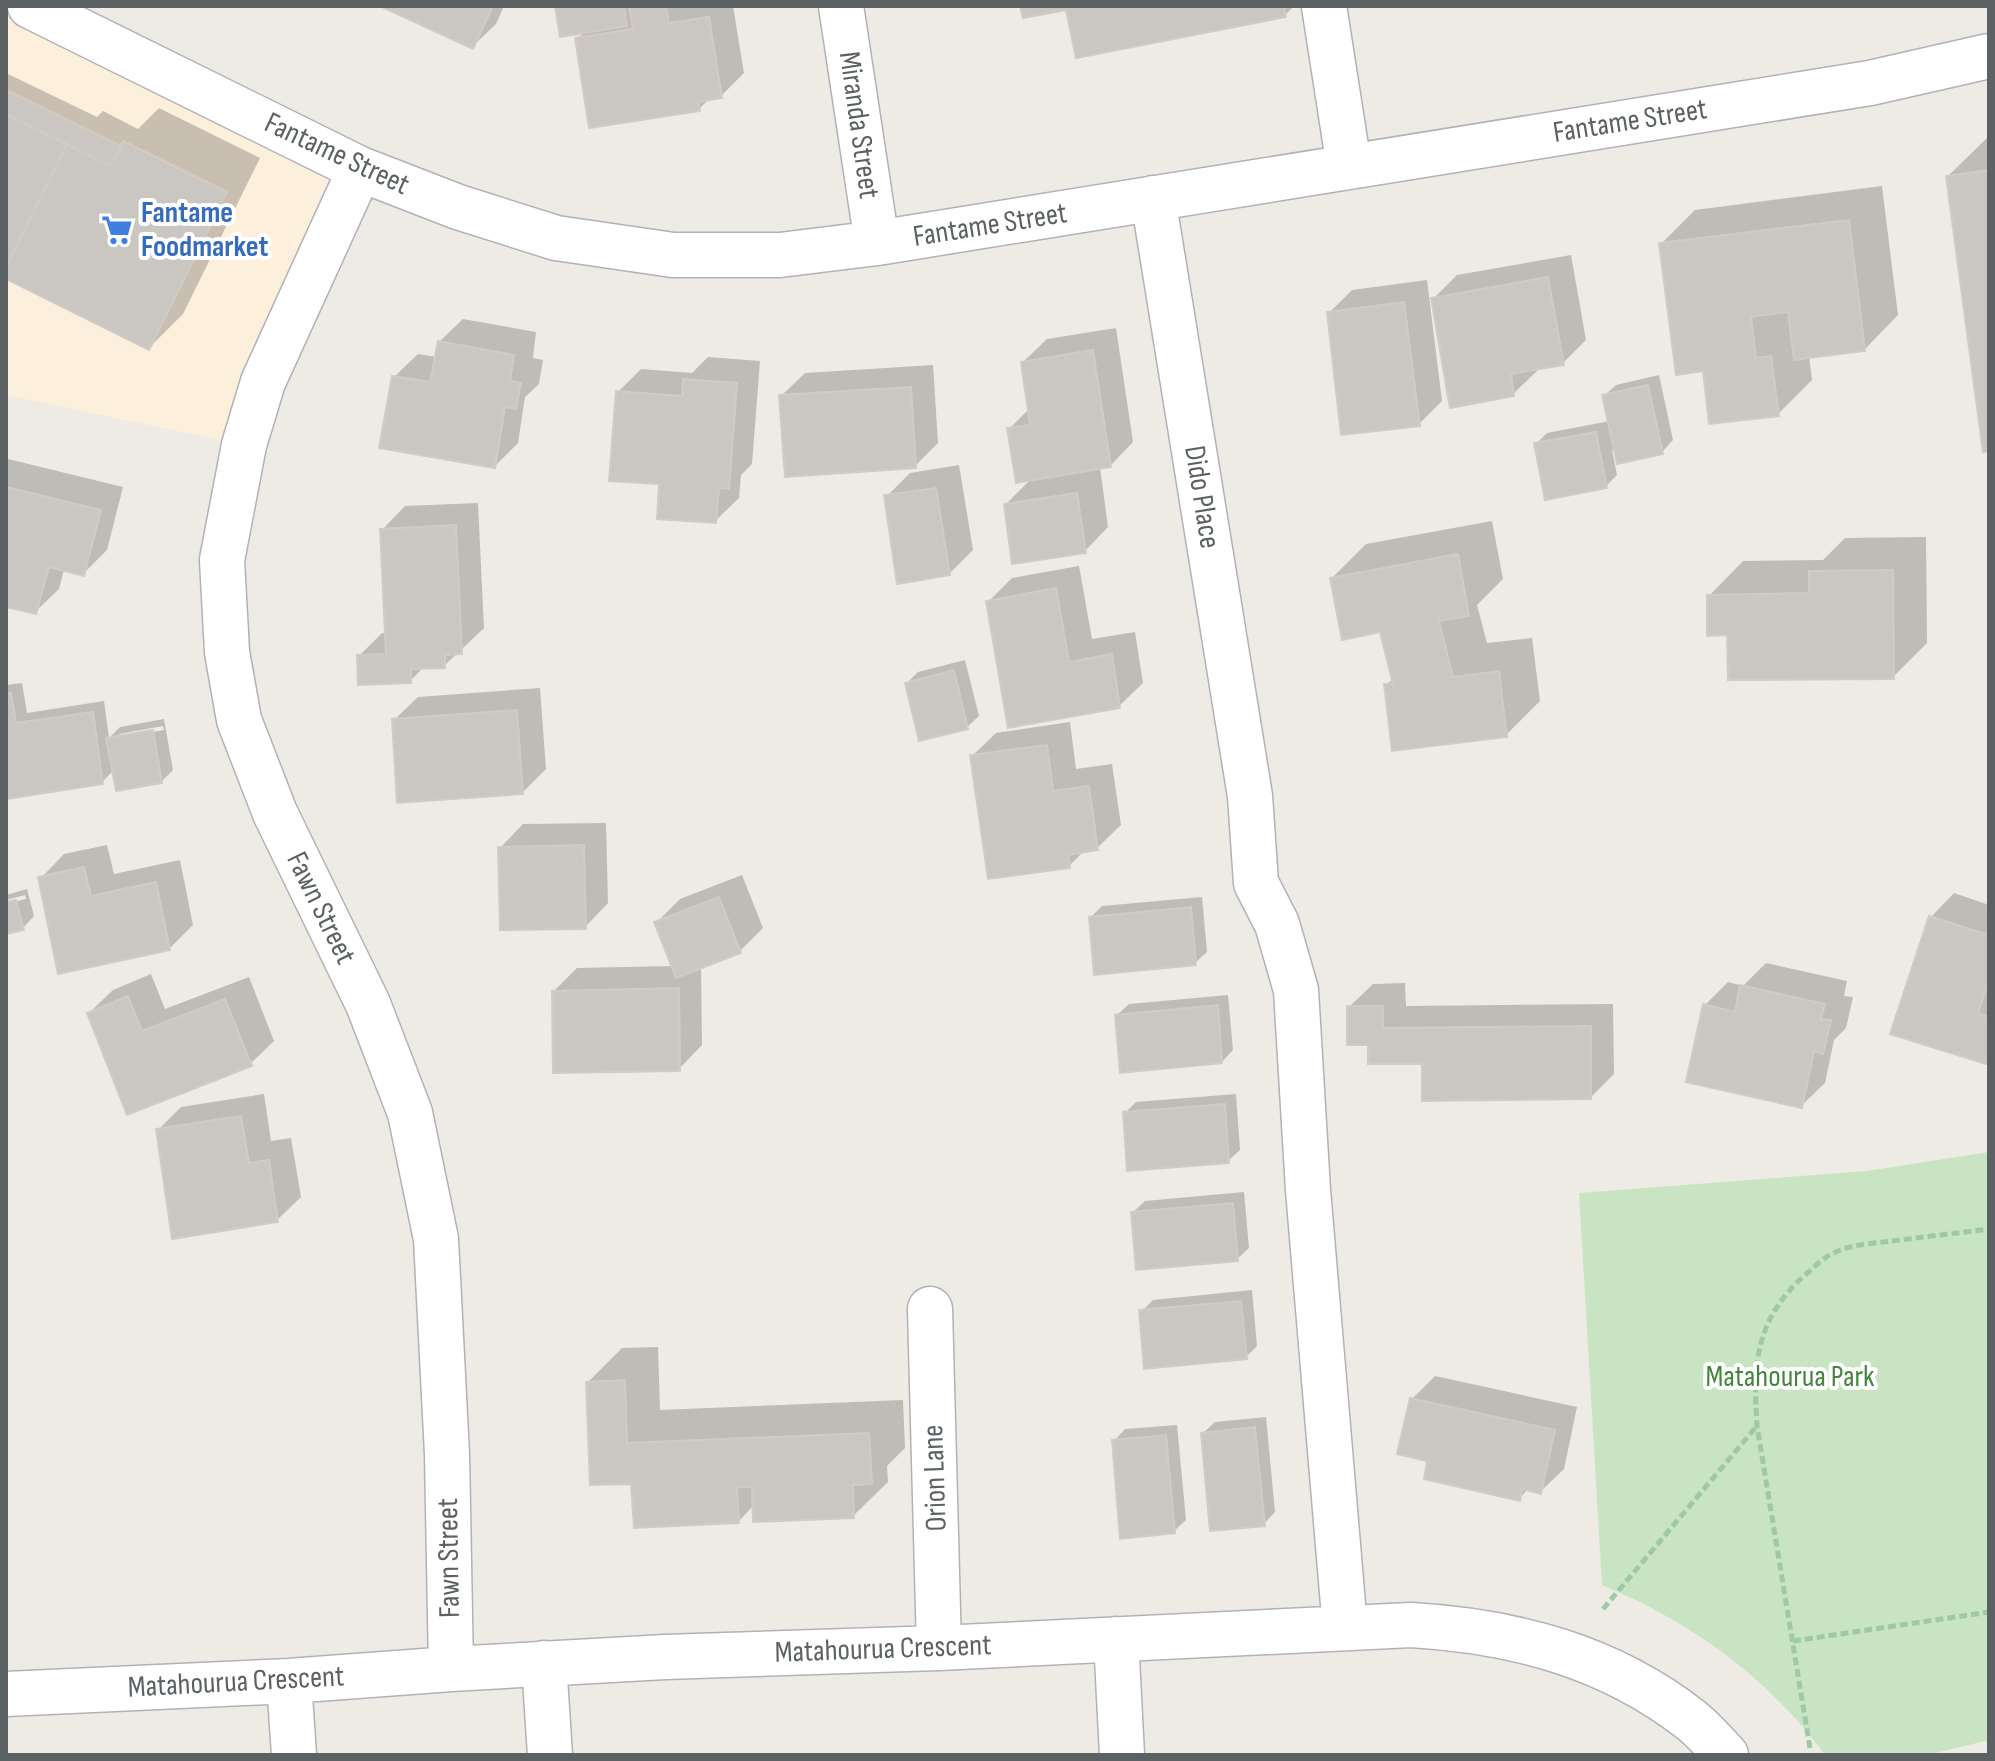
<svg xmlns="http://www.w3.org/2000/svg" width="1995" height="1761" font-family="'Sofia Sans Condensed',sans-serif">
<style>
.commercial{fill:#fcefdc}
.green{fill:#c8e4c2}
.shadow{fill:#0003;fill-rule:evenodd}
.building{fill:#cac6c2;stroke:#d3cbc3;stroke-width:2}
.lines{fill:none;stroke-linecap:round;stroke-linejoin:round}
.minor-casing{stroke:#b0b3b6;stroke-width:47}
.path{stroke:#9fc9a4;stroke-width:5;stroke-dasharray:8 4;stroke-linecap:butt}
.minor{stroke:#fff;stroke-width:44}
.labels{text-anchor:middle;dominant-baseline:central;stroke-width:8;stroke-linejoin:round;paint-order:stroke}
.street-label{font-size:30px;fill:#5c6164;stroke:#fff}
.shop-label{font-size:30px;font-weight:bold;fill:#366cbe;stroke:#fff;text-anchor:start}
.park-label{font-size:30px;fill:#43853a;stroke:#fff}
</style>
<rect width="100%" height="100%" fill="#eeebe5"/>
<path class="commercial" d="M 6,6 L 30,6 L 360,169 L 244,445 L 6,395 Z"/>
<path class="green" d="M 1989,1152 L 1989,1740 L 1927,1755 L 1825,1755 C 1767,1676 1691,1622 1602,1585 L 1579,1193 L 1867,1171 Z"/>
<path class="shadow" d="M 385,6 L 504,6 L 496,24 L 472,47 Z
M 557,6 L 733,6 L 744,73 L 721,96 L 710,98 L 699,109 L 577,39 L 585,31 Z
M 1022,6 L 1294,6 L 1285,15 Z
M 6,73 L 97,117 L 103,111 L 138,129 L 159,108 L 260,158 L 183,314 L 149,348 L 6,277 Z
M 1989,136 L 1989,449 L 1948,176 Z
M 1882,186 L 1898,315 L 1864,350 L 1809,356 L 1812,380 L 1778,414 L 1705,369 L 1661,244 L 1695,210 Z
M 1571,255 L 1586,340 L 1563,363 L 1536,368 L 1537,371 L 1513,394 L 1433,299 L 1457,275 Z
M 1427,280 L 1442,401 L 1419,424 L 1329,313 L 1352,290 Z
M 463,319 L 536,332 L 533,358 L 543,360 L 539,384 L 525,397 L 518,443 L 495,466 L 394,377 L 418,354 L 437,357 L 439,342 Z
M 1116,328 L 1133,442 L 1110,466 L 1100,467 L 1108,527 L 1085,551 L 1006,504 L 1032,478 L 1009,429 L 1030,408 L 1023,362 L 1047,339 Z
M 708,357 L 760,361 L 752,464 L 741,475 L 739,498 L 715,521 L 618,392 L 641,369 L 692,373 Z
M 933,365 L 938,443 L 915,466 L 781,396 L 805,373 Z
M 1659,375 L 1673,440 L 1662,452 L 1612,450 L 1617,475 L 1606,486 L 1536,444 L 1547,433 L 1610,421 L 1604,396 L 1616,385 Z
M 8,459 L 123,487 L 107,550 L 83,574 L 64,569 L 59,589 L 35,612 L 6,605 L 6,461 Z
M 959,465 L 973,550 L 949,574 L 887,496 L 910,473 Z
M 478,503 L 484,628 L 444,666 L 424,667 L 410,681 L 359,656 L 382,633 L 387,633 L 382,530 L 405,506 Z
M 1492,521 L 1503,579 L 1477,605 L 1487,643 L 1532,638 L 1540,701 L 1506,735 L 1386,685 L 1394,678 L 1382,630 L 1332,578 L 1366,544 Z
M 1926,537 L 1927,643 L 1893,677 L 1729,633 L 1709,596 L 1743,561 L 1823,560 L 1845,538 Z
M 1079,566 L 1092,639 L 1135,632 L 1143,683 L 1119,706 L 989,601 L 1012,578 Z
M 965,660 L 979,716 L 967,727 L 907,683 L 918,672 Z
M 22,683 L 27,713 L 104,701 L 109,738 L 120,727 L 164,719 L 173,770 L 162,781 L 114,770 L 102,782 L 6,796 L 6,685 ZM 163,726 L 164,730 L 119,738 L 119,734 Z
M 540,688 L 546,769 L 523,792 L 394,720 L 418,697 Z
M 1070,722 L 1076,769 L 1112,764 L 1121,825 L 1097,848 L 1085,850 L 1069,866 L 972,756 L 996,733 Z
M 606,823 L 608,903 L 585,927 L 500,848 L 523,824 Z
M 107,845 L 114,874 L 180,860 L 193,925 L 169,949 L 41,878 L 64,854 Z
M 742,875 L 763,928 L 740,951 L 701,966 L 702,1045 L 679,1069 L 554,991 L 577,968 L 674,966 L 656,923 L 680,899 Z
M 27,889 L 34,916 L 23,928 L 6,932 L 6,904 L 26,899 L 25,895 L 6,900 L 6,895 Z
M 1954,893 L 1989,905 L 1989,1063 L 1931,917 Z
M 1202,897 L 1207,952 L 1195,963 L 1091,917 L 1102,906 Z
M 1766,963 L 1847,981 L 1844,996 L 1853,997 L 1846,1028 L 1834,1040 L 1825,1083 L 1801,1106 L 1705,1005 L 1728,982 L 1743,986 Z
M 151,974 L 165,1009 L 249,977 L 274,1041 L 250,1064 L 128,1112 L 89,1013 L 113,990 Z
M 1405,983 L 1406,1006 L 1613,1004 L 1614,1074 L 1591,1097 L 1424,1062 L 1349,1007 L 1373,984 Z
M 1228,995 L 1233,1050 L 1222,1062 L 1117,1015 L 1129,1004 Z
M 264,1094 L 271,1141 L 291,1138 L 301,1197 L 277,1220 L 158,1130 L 181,1107 Z
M 1236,1094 L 1240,1150 L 1228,1161 L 1125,1113 L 1136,1102 Z
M 1244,1192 L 1249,1248 L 1237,1259 L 1133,1212 L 1145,1201 Z
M 1252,1290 L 1257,1346 L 1246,1357 L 1142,1311 L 1153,1300 Z
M 658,1347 L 660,1410 L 903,1400 L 905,1448 L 887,1466 L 888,1482 L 853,1516 L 754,1505 L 739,1521 L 633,1482 L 588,1382 L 622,1348 Z
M 1435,1376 L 1577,1407 L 1564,1469 L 1540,1492 L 1528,1489 L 1519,1499 L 1429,1460 L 1412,1399 Z
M 1266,1417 L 1275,1512 L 1264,1524 L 1203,1433 L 1215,1422 Z
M 1177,1425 L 1186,1520 L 1174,1531 L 1114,1441 L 1125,1429 Z"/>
<path class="building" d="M 380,6 L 493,6 L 473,49 Z
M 555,6 L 624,6 L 627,26 L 560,37 Z
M 629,6 L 666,6 L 669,23 L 709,17 L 722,98 L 698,102 L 700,111 L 589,128 L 575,38 L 633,29 Z
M 1020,6 L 1284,6 L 1286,17 L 1076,58 L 1066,10 L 1023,18 Z
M 6,90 L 121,146 L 110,166 L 6,114 Z
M 7,115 L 67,144 L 6,267 L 6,117 Z
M 123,141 L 227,192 L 149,350 L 6,279 L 6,267 L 67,144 L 110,166 Z
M 1989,170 L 1989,451 L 1983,452 L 1946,176 Z
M 1849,220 L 1865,351 L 1794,360 L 1788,312 L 1751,317 L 1756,358 L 1771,356 L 1779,416 L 1709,424 L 1703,371 L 1676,375 L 1659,243 Z
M 1548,277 L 1564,365 L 1511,374 L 1514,396 L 1450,408 L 1431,298 Z
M 1404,302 L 1420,426 L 1341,435 L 1327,312 Z
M 438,341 L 514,355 L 510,381 L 521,383 L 516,409 L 505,407 L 495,468 L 379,448 L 392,376 L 430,382 Z
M 1093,350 L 1111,467 L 1016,483 L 1007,428 L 1030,425 L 1021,362 Z
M 683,379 L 737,383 L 729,489 L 719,488 L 716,523 L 657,519 L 659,484 L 609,481 L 616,391 L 682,396 Z
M 1648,385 L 1663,454 L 1617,464 L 1602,395 Z
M 911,387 L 916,468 L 785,477 L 779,395 Z
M 1596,432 L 1607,488 L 1545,500 L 1534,443 Z
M 6,487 L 101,510 L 84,576 L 49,567 L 36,614 L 6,607 Z
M 936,488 L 950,575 L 897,584 L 884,495 Z
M 1077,493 L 1086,553 L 1012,564 L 1004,504 Z
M 456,525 L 462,654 L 445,655 L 445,668 L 411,669 L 411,683 L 358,685 L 357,655 L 386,654 L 380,529 Z
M 1458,554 L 1469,616 L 1439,621 L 1453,677 L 1499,671 L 1507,737 L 1392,751 L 1384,684 L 1393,684 L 1380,632 L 1342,640 L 1330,578 Z
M 1893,570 L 1894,679 L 1728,680 L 1727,635 L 1707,636 L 1707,595 L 1809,593 L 1809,571 Z
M 1056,588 L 1069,662 L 1112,654 L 1120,708 L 1008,728 L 986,601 Z
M 954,670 L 968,729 L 919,741 L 905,683 Z
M 11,693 L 16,723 L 93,712 L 103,784 L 6,799 L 6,694 Z
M 517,710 L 523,794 L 397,803 L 392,719 Z
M 153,730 L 162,783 L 116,791 L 106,738 Z
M 1047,745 L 1053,791 L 1089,786 L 1098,850 L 1068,855 L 1070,868 L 988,879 L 970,755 Z
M 584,845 L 586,929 L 500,930 L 498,847 Z
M 84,867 L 91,896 L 156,882 L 170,950 L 58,974 L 38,877 Z
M 719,897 L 741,953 L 676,978 L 654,922 Z
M 16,900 L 24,930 L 6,934 L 6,902 Z
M 1191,907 L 1196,965 L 1094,975 L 1089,917 Z
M 1929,916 L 1989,935 L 1989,980 L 1978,1013 L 1989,1017 L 1989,1065 L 1890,1034 Z
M 1740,985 L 1825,1004 L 1821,1019 L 1831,1020 L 1823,1054 L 1814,1051 L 1802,1108 L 1686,1082 L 1703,1004 L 1735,1012 Z
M 679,988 L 680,1071 L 553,1073 L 552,991 Z
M 128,996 L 142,1031 L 225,999 L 252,1066 L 127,1115 L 87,1013 Z
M 1218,1005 L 1222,1063 L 1120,1073 L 1115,1015 Z
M 1347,1006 L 1383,1006 L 1383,1028 L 1591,1026 L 1591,1099 L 1422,1101 L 1422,1064 L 1368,1064 L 1368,1045 L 1347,1045 Z
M 1225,1104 L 1229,1163 L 1127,1171 L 1123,1112 Z
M 241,1116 L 249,1163 L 269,1160 L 278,1222 L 172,1239 L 156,1129 Z
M 1233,1203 L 1238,1261 L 1136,1270 L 1131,1212 Z
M 1241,1301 L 1247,1359 L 1144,1369 L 1139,1310 Z
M 625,1380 L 627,1443 L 869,1433 L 872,1484 L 853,1485 L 854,1518 L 753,1522 L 752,1487 L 737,1487 L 739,1523 L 634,1528 L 631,1484 L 590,1485 L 586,1382 Z
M 1410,1398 L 1555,1430 L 1541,1494 L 1522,1489 L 1520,1501 L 1424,1479 L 1427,1461 L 1397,1454 Z
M 1255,1427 L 1265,1526 L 1210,1531 L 1201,1433 Z
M 1166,1435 L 1175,1533 L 1120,1539 L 1112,1440 Z"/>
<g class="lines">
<defs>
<path id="minor" d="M 30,6 L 360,169 L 458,207 L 556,238 L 673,255 L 780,255 L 877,243 L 1870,83 L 1989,56
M 841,6 L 877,243
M 1324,6 L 1349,166
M 360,169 L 263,382 L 244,445 L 222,560 L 227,652 L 239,720 L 275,813 L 368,1004 L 410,1113 L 436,1239 L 447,1454 L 451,1669
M 1153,198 L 1250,796 L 1256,883 L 1277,924 L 1296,990 L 1308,1190 L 1345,1628
M 930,1309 L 939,1648
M 1116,1639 L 1122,1755
M 544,1663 L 550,1755
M 289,1681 L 294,1755
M 6,1694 L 289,1681 L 451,1669 L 665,1657 L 939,1648 L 1411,1625 C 1514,1631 1609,1656 1691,1720 C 1704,1730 1715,1744 1726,1755"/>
</defs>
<use href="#minor" class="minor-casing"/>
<path class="path" d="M 1603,1609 L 1756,1427
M 1793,1641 L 1989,1612
M 1810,1748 L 1757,1426 C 1753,1365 1755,1320 1804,1276 C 1814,1267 1825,1256 1838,1251 C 1855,1244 1875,1243 1892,1241 C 1924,1237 1957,1233 1989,1229"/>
<use href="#minor" class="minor"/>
</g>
<defs>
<symbol id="supermarket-bare" viewBox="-9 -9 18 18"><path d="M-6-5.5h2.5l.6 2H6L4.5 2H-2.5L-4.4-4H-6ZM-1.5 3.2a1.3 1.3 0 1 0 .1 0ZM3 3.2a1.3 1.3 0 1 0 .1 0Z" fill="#3f7fe0" stroke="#fff" stroke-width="2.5" paint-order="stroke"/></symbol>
</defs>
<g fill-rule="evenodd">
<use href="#supermarket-bare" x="95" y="208" width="44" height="44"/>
</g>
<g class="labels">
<g class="street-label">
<text transform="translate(1630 121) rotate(-9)">Fantame Street</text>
<text transform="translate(859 125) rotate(82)">Miranda Street</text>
<text transform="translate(337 154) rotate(25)">Fantame Street</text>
<text transform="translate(990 225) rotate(-9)">Fantame Street</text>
<text transform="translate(1202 497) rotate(81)">Dido Place</text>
<text transform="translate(321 908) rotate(64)">Fawn Street</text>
<text transform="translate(935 1478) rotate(-92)">Orion Lane</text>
<text transform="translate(449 1558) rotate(-91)">Fawn Street</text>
<text transform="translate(883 1649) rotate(-2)">Matahourua Crescent</text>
<text transform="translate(236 1682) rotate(-3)">Matahourua Crescent</text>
</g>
<g class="shop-label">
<text x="141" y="213">Fantame<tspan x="141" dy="34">Foodmarket</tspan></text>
</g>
<g class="park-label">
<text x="1790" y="1377">Matahourua Park</text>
</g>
</g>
<rect width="1995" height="1761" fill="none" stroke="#5c6164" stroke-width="16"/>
</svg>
